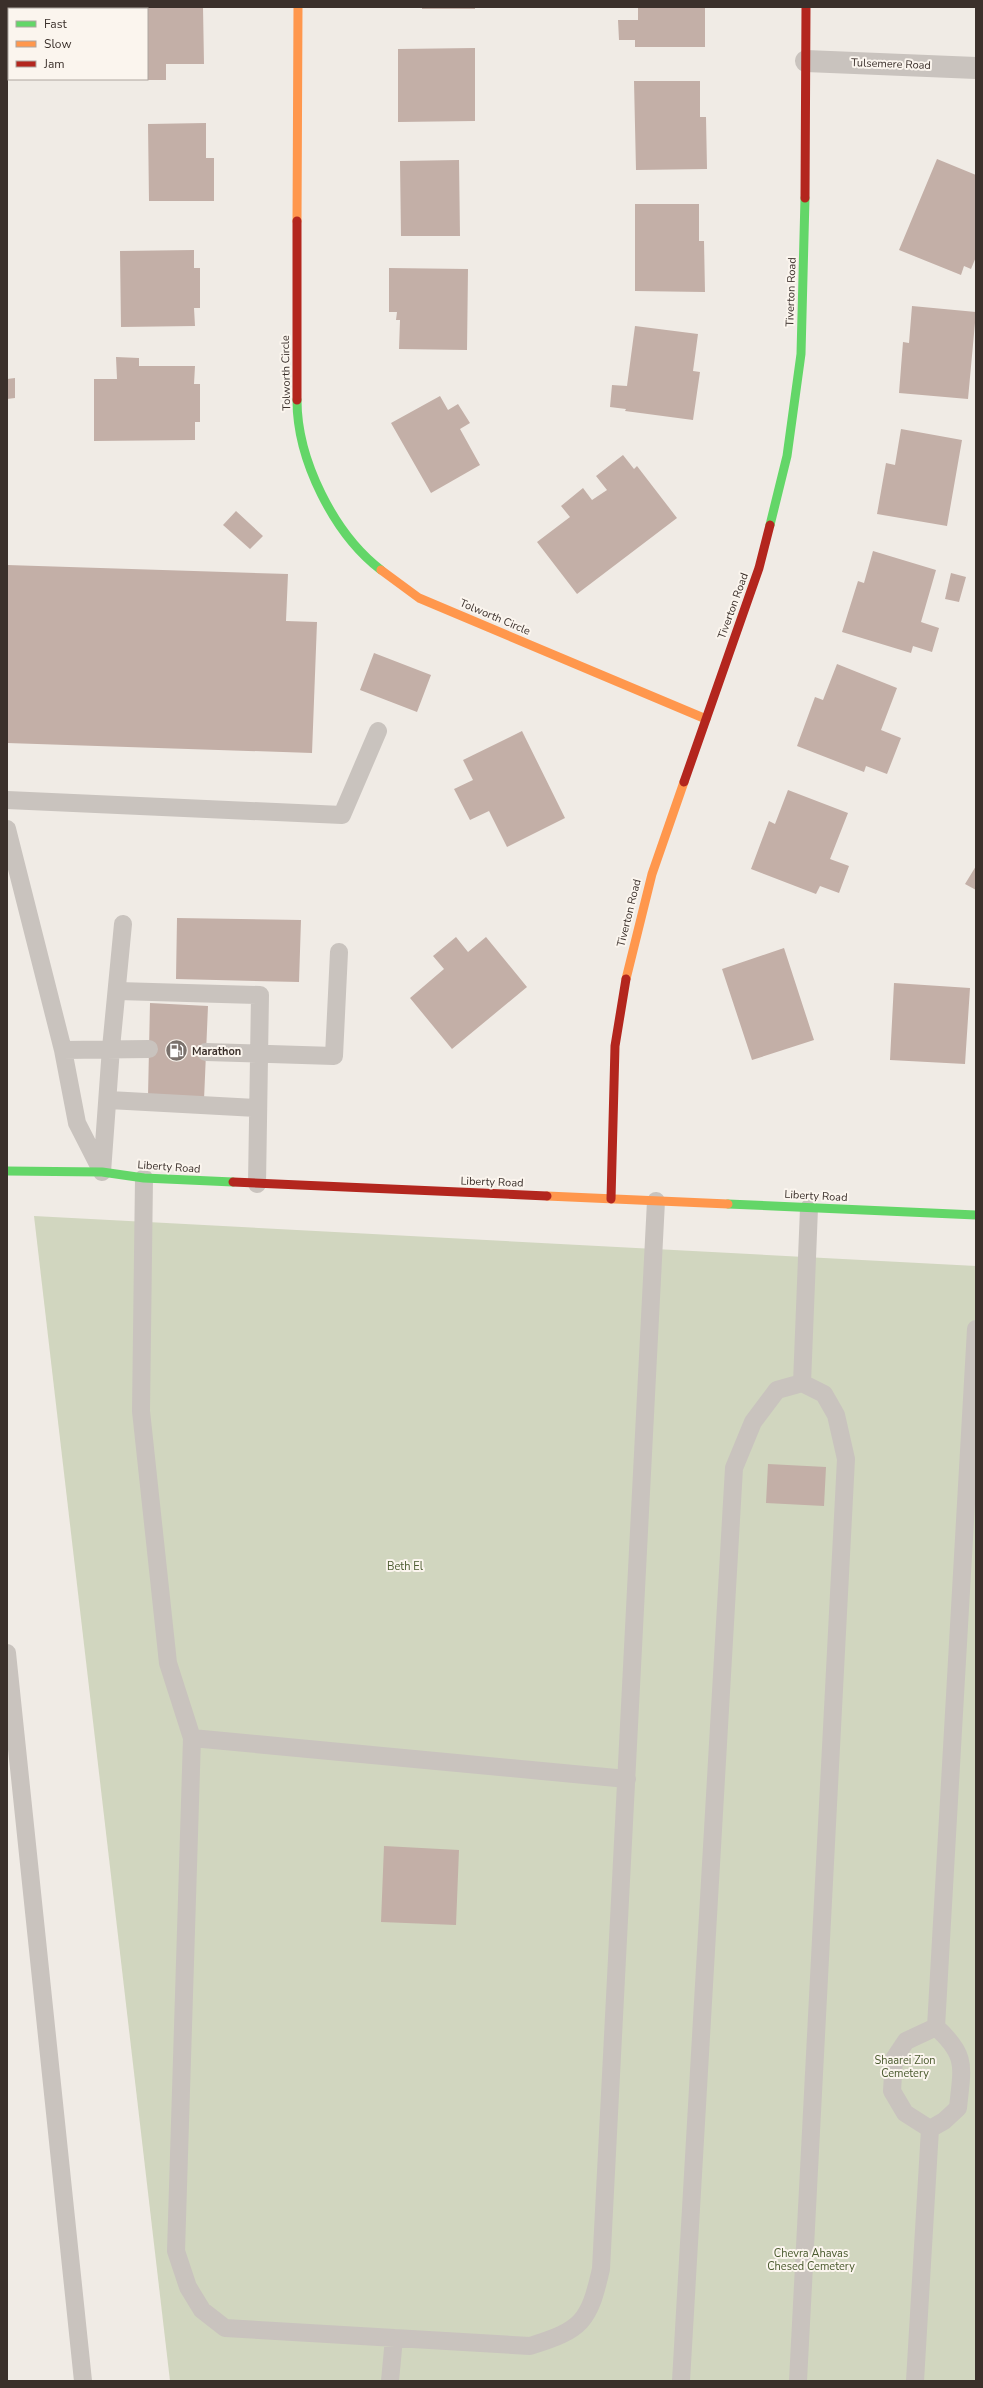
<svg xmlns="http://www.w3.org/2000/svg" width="983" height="2388" font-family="'Nunito Sans',sans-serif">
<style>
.green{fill:#d1d6bf}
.building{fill:#c3afa7}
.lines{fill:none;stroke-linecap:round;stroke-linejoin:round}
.lane{stroke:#c9c3be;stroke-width:18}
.street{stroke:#c9c3be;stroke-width:22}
.fast{stroke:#63d668;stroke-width:9}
.slow{stroke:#ff974d;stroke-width:9}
.jam{stroke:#b3261e;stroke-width:9}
.labels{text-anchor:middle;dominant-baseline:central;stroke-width:4;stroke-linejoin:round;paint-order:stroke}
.street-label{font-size:11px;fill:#3b302b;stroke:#fbf5ee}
.poi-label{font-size:11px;font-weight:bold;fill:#3b302b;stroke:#fbf5ee;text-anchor:start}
.park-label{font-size:11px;fill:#4a5a2e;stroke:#fbf5ee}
</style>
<rect width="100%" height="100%" fill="#f0ebe5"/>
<path class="green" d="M 34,1216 L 976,1266 L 976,2381 L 170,2381 Z"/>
<path class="building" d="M 203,7 L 204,64 L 166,64 L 166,80 L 147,80 L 147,9 L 120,8 Z
M 422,7 L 475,7 L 475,9 L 422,9 Z
M 638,7 L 705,7 L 705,47 L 635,47 L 635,40 L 619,40 L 618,20 L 638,20 Z
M 475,48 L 475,121 L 398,122 L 398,49 Z
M 634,81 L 700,81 L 700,117 L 706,117 L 707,169 L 636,170 Z
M 206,123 L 206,158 L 214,158 L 214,201 L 149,201 L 148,124 Z
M 937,159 L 976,175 L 976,257 L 971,269 L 964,266 L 961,275 L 899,250 Z
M 459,160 L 460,236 L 401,236 L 400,161 Z
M 635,204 L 699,204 L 699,241 L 704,241 L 705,292 L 635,291 Z
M 194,250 L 194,268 L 200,268 L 200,308 L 194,308 L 195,326 L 121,327 L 120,251 Z
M 389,268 L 468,269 L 467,350 L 399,349 L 400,320 L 396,320 L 397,312 L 389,312 Z
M 912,306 L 976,312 L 968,399 L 899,393 L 903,342 L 909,343 Z
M 635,326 L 698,334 L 693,371 L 700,372 L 693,420 L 625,411 L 626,409 L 610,407 L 612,385 L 627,386 Z
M 116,357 L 139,358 L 139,366 L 195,366 L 194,384 L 200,384 L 200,422 L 195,422 L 195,440 L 94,441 L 94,379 L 117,379 Z
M 15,378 L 15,398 L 7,399 L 7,379 Z
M 440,396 L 448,410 L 458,404 L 470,423 L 460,429 L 480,465 L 431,493 L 391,423 Z
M 901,429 L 962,440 L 947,526 L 877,514 L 886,463 L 895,465 Z
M 623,455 L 634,469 L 637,466 L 677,518 L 577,594 L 537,542 L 570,517 L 561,506 L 583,488 L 592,500 L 607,490 L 596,476 Z
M 236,511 L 263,536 L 250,549 L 223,525 Z
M 873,551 L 936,570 L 921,622 L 939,628 L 932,652 L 913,646 L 911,653 L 842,632 L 858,581 L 864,583 Z
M 7,565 L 288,574 L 286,621 L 317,622 L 312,753 L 7,743 Z
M 951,573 L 966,577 L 959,602 L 945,599 Z
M 374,653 L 431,675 L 417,712 L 360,690 Z
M 837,664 L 897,688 L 881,730 L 901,738 L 887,774 L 866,766 L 864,772 L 797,746 L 815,697 L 823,700 Z
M 522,731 L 565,818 L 507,847 L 489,811 L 470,820 L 454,789 L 473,780 L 463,760 Z
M 788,790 L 848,813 L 830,859 L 849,866 L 839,893 L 820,886 L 816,894 L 751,869 L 769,821 L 775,824 Z
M 976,866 L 976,890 L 965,884 Z
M 177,918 L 301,920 L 299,982 L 176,979 Z
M 456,937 L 468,952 L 486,937 L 527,987 L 452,1049 L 410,998 L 444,969 L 433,956 Z
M 784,948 L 814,1040 L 752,1060 L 722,969 Z
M 894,983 L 970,988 L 965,1064 L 890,1060 Z
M 150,1003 L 208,1006 L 204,1100 L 148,1097 Z
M 768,1464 L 826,1467 L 824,1506 L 766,1503 Z
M 384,1846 L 459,1850 L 456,1925 L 381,1922 Z"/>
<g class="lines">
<path class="lane" d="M 7,800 L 342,815 L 378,731
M 7,829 L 63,1050 L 77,1123 L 102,1172
M 118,991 L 260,995 L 257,1184
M 63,1050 L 149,1049
M 206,1052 L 334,1056 L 339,952
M 109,1100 L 258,1108
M 102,1172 L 111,1048 L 123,924
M 144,1178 L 141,1411 L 168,1663 L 192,1738 L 176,2251 L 188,2287 L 202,2310 L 225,2328 L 530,2346 C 582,2330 589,2322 601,2269 L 656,1201
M 802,1383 L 809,1208
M 7,1653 L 83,2381
M 192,1738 L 627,1779
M 936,2027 L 976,1329
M 930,2129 L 905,2113 L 892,2091 L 894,2059 L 906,2041 L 936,2027
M 930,2129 L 944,2121 L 958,2108 C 962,2067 968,2056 936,2027
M 390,2381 L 394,2338
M 681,2381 L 734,1468 L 753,1422 L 777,1390 L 802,1383 L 824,1394 L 836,1415 L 846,1459 L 798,2381
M 915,2381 L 930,2129"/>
<path class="street" d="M 806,61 L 976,68"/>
<path class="fast" d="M 297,400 C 297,460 334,534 381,570
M 770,525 L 787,456 L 801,354 L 805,198
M 7,1171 L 102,1172 L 144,1178 L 233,1182
M 728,1204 L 976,1215"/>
<path class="slow" d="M 297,221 L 298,7
M 381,570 L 419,598 L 706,719
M 626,979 L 652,874 L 684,782
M 547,1196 L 728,1204"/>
<path class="jam" d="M 805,198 L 806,7
M 297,400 L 297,221
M 684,782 L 759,568 L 770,525
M 233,1182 L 547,1196
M 611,1199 L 615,1046 L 626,979"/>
</g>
<defs>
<symbol id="fuel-disc" viewBox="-11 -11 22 22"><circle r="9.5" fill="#7a716c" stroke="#fbf5ee"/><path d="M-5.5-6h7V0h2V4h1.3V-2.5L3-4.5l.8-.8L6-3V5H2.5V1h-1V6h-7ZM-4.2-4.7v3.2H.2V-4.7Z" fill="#fff"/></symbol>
</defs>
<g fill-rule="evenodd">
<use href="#fuel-disc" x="164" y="1038" width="25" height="25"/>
</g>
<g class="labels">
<g class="street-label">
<text transform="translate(891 64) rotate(2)">Tulsemere Road</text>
<text transform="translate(791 292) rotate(-88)">Tiverton Road</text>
<text transform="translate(286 373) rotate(-91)">Tolworth Circle</text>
<text transform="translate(733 606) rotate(-70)">Tiverton Road</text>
<text transform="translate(495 617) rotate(23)">Tolworth Circle</text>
<text transform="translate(629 913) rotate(-76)">Tiverton Road</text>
<text transform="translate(169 1167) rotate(4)">Liberty Road</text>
<text transform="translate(492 1182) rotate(2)">Liberty Road</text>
<text transform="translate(816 1196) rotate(3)">Liberty Road</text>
</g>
<g class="poi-label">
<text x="192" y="1051">Marathon</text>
</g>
<g class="park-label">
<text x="405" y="1566">Beth El</text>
<text x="905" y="2060">Shaarei Zion<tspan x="905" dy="13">Cemetery</tspan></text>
<text x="811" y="2253">Chevra Ahavas<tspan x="811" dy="13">Chesed Cemetery</tspan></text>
</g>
</g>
<rect width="983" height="2388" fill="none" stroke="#3b302b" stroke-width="16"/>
<rect x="8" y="8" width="140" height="72" fill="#fbf5ee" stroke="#aea6a0"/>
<rect x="16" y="21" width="20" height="6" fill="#63d668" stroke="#aea6a0"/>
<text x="44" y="28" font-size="12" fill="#3b302b">Fast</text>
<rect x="16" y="41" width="20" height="6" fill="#ff974d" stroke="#aea6a0"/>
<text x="44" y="48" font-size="12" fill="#3b302b">Slow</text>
<rect x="16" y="61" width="20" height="6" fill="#b3261e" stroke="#aea6a0"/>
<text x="44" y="68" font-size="12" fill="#3b302b">Jam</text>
</svg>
